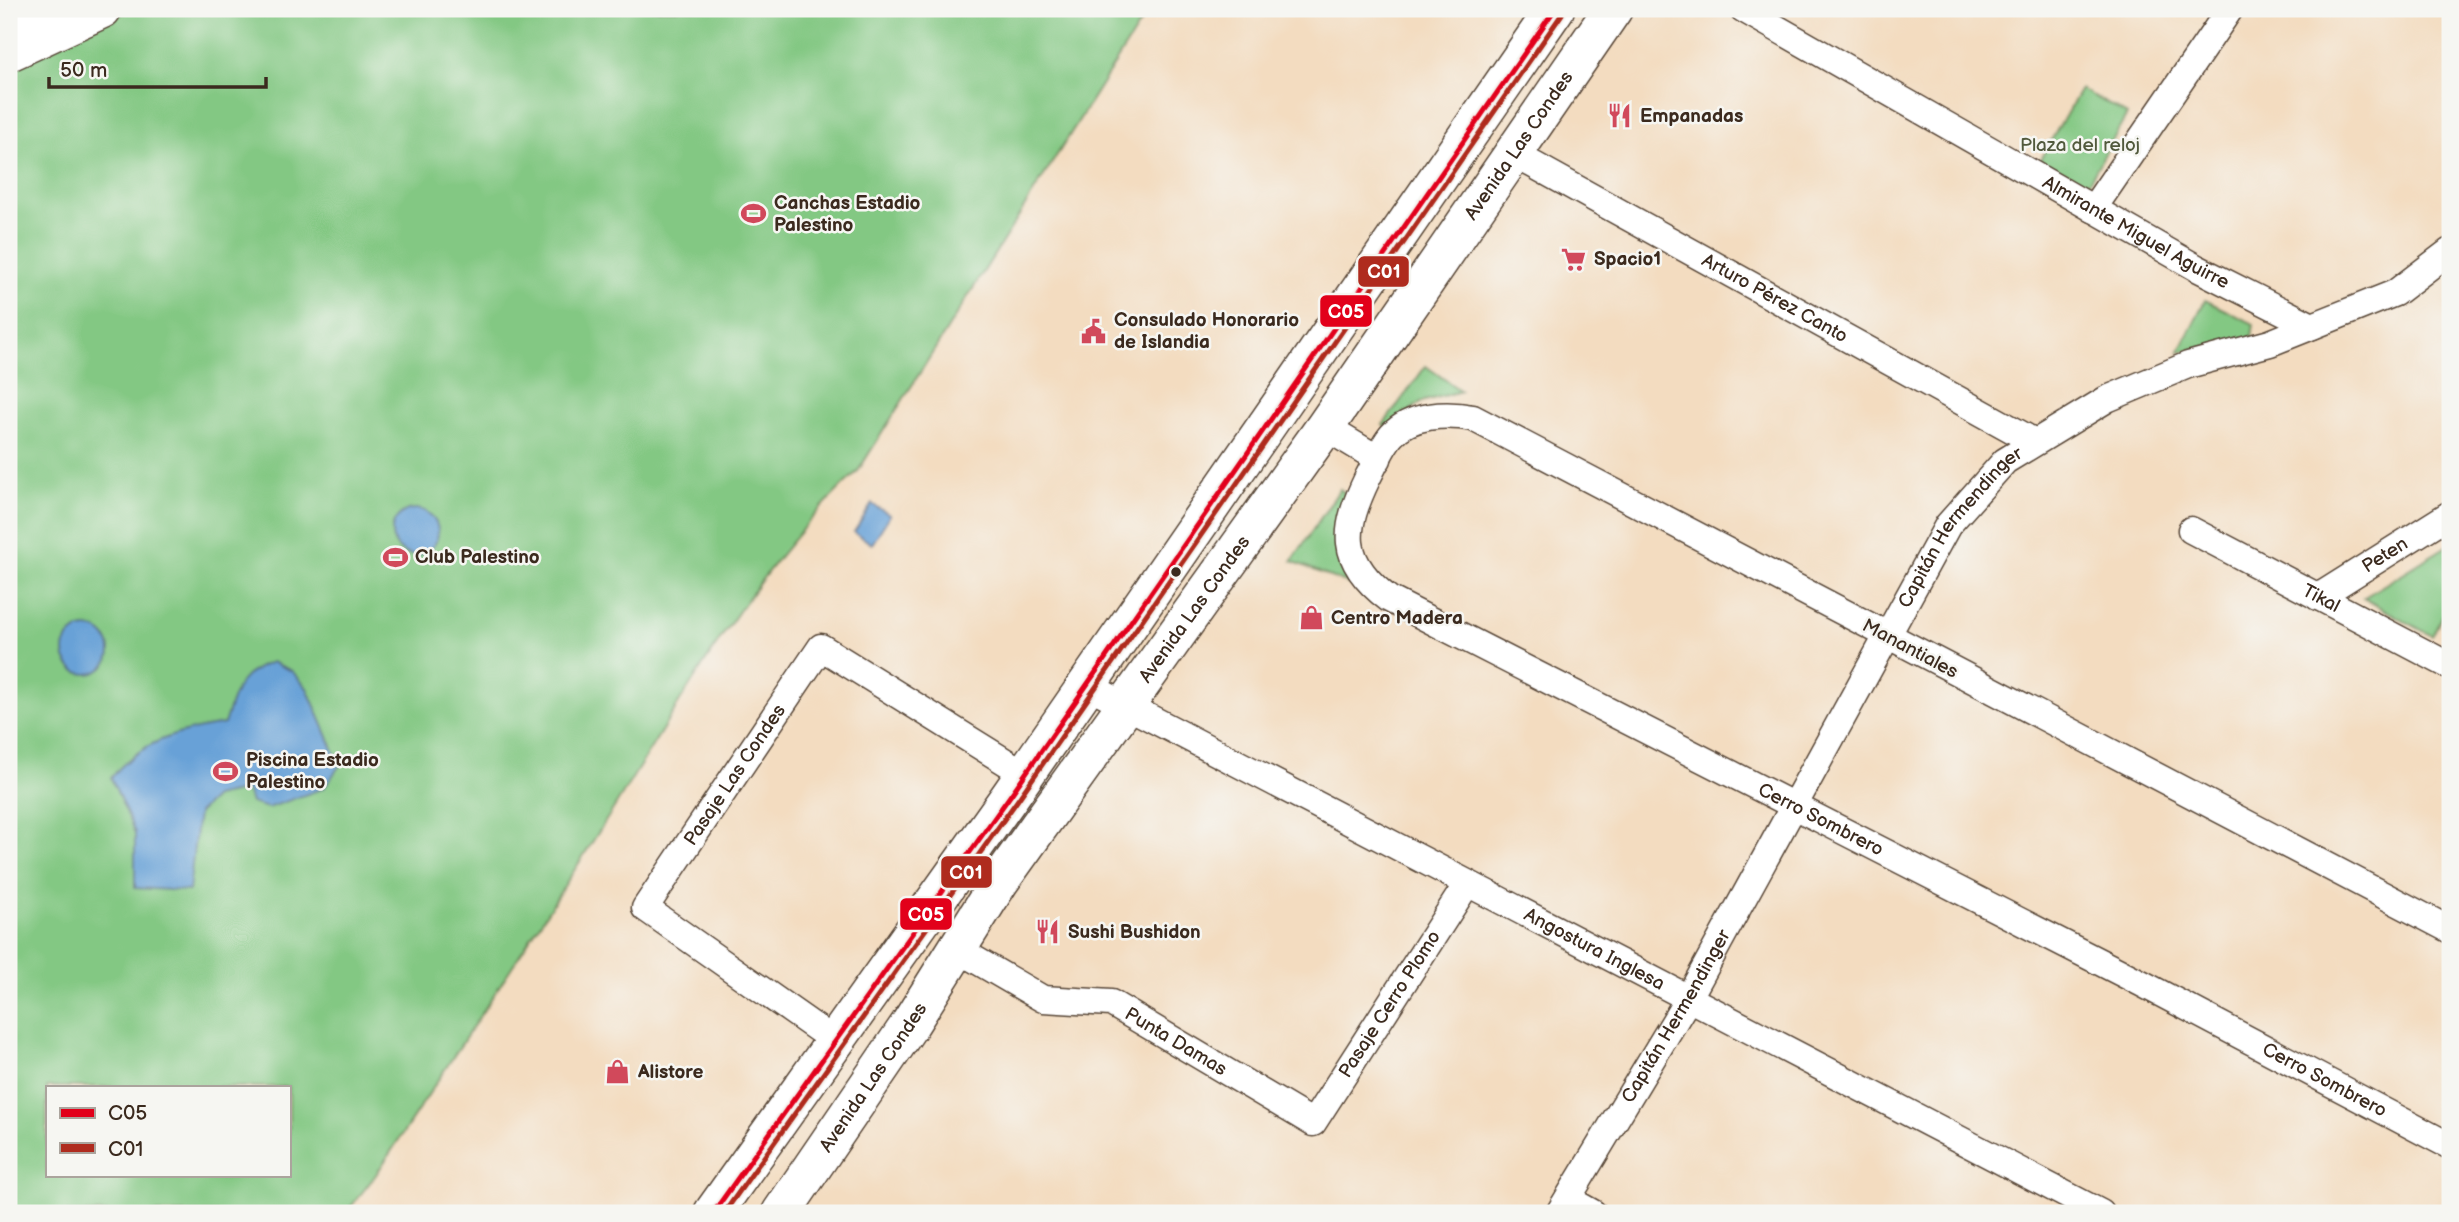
<svg xmlns="http://www.w3.org/2000/svg" width="2459" height="1222" font-family="'Balsamiq Sans',sans-serif">
<style>
.green{fill:#83c883;stroke:#5f7950;stroke-width:2;fill-rule:evenodd}
.water{fill:#68a1d7;stroke:#52667a;stroke-width:2}
.lines{fill:none;stroke-linecap:round;stroke-linejoin:round}
.street-casing{stroke:#574536;stroke-width:29}
.primary-casing{stroke:#574536;stroke-width:41}
.highway-casing{stroke:#574536;stroke-width:41}
.street{stroke:#fff;stroke-width:26}
.primary{stroke:#fff;stroke-width:38}
.highway{stroke:#fff;stroke-width:38}
.bus-1-casing{stroke:#f6f6f2;stroke-width:10}
.bus-2-casing{stroke:#f6f6f2;stroke-width:10}
.bus-1{stroke:#e2001a;stroke-width:5}
.bus-2{stroke:#af2b1e;stroke-width:5}
.bus-dot{fill:#3b2a1e;stroke:#f6f6f2;stroke-width:2.5}
.labels{text-anchor:middle;dominant-baseline:central;stroke-width:5;stroke-linejoin:round;paint-order:stroke}
.poi-label{font-size:19px;font-weight:bold;fill:#3b2a1e;stroke:#f6f6f2;text-anchor:start}
.street-label{font-size:19px;fill:#3b2a1e;stroke:#f6f6f2}
.park-label{font-size:19px;fill:#51593c;stroke:#f6f6f2}
.line-badge{stroke:#f6f6f2;stroke-width:2.5}
.badge-label{font-size:19px;text-anchor:middle;font-weight:bold;fill:#fff}
</style>
<rect width="100%" height="100%" fill="#f6f6f2"/>
<filter id="ink" filterUnits="userSpaceOnUse"><feTurbulence type="fractalNoise" baseFrequency=".0143" numOctaves="2"/><feDisplacementMap in="SourceGraphic" scale="14" xChannelSelector="R" yChannelSelector="G"/><feConvolveMatrix kernelMatrix="1 2 1 2 8 2 1 2 1" color-interpolation-filters="sRGB"/></filter>
<filter id="wash" filterUnits="userSpaceOnUse"><feTurbulence type="fractalNoise" baseFrequency=".00686" numOctaves="4" result="noise"/><feDisplacementMap in="SourceGraphic" scale="28" xChannelSelector="R" yChannelSelector="G"/><feGaussianBlur stdDeviation="1.57" result="paint"/><feColorMatrix in="noise" values="0 0 0 0 0 0 0 0 0 0 0 0 0 0 0 0 0 1.4 0 .05"/><feComposite in="paint" operator="in"/></filter>
<g filter="url(#wash)">
<rect width="100%" height="100%" fill="#f3dcc0"/>
<path class="green" d="M 132,9 L 1149,9 L 858,471 C 757,565 689,688 617,803 C 538,929 456,1052 375,1176 L 346,1213 L 9,1213 L 9,65 ZM 47,1087 L 289,1087 L 289,1175 L 47,1175 Z
M 2081,89 L 2127,115 L 2086,187 L 2039,161 Z
M 2205,300 L 2254,324 L 2252,337 L 2179,352 Z
M 1426,366 L 1461,391 L 1421,402 L 1387,429 L 1383,425 Z
M 1340,489 L 1345,493 C 1333,542 1338,547 1362,590 L 1292,561 Z
M 2450,544 L 2450,602 L 2432,636 L 2363,598 Z"/>
<path class="water" d="M 872,504 L 890,515 L 872,544 L 854,532 Z
M392 532a23 23 0 1 1 46 0a23 23 0 1 1-46 0Z
M64 651a23 23 0 1 1 46 0a23 23 0 1 1-46 0Z
M 272,662 L 292,671 L 307,688 L 340,765 L 324,788 L 268,808 L 251,803 L 247,790 L 215,797 L 198,813 L 189,891 L 135,888 L 135,833 L 111,778 C 140,741 179,731 224,724 C 235,691 237,674 272,662 Z"/>
</g>
<g filter="url(#ink)">
<g class="lines">
<defs>
<g id="street">
<path id="s1" d="M 1743,9 L 2197,268 L 2312,326"/>
<path id="s2" d="M 1514,154 L 2033,441"/>
<path d="M 2093,209 L 2230,9"/>
<path d="M 1325,427 L 1378,459"/>
<path id="s3" d="M 2191,530 L 2450,666"/>
<path id="s4" d="M 2318,597 L 2450,514"/>
<path id="s5" d="M 1087,685 L 2101,1213"/>
<path id="s6" d="M 2450,930 L 1473,418 C 1447,413 1411,414 1392,435 C 1382,446 1375,464 1368,477 C 1343,529 1338,560 1389,599 L 2141,983 L 2450,1146"/>
<path id="s7" d="M 957,949 L 1043,999 L 1111,1003 L 1313,1123 L 1467,884"/>
<path id="s8" d="M 836,1042 L 645,908 L 821,647 L 1025,774"/>
<path d="M 1568,1199 L 1593,1213"/>
<path id="s9" d="M 1559,1213 L 1688,999 L 1948,525 L 2005,461 L 2107,399 L 2188,365 L 2270,343 L 2395,293 L 2450,251"/>
</g>
<g id="primary">
<path d="M 9,52 L 102,9"/>
<path d="M 713,1213 L 1010,796 L 1555,9"/>
<path id="s10" d="M 781,1213 L 910,1024 L 999,882 L 1325,427 L 1613,9"/>
</g>
<path id="highway" d="M 9,38 L 51,9"/>
</defs>
<use href="#street" class="street-casing"/>
<use href="#primary" class="primary-casing"/>
<use href="#highway" class="highway-casing"/>
<use href="#street" class="street"/>
<use href="#primary" class="primary"/>
<use href="#highway" class="highway"/>
<defs>
<path id="bus-1" d="M 713,1213 L 1010,796 L 1555,9"/>
<path id="bus-2" d="M 724,1213 L 1017,801 L 1562,14"/>
</defs>
<use href="#bus-1" class="bus-1-casing"/>
<use href="#bus-2" class="bus-2-casing"/>
<use href="#bus-1" class="bus-1"/>
<use href="#bus-2" class="bus-2"/>
</g>
</g>
<defs>
<symbol id="restaurant-bare" viewBox="-9 -9 18 18"><path d="M-5-6h1v4h1v-4h1v4h1v-4h1v5L-1.5 .5V6h-2V.5L-5-1ZM5-6V6H3V1.5H1.5Q1.5-4 5-6Z" fill="#d1495b" stroke="#f6f6f2" stroke-width="2.5" paint-order="stroke"/></symbol>
<symbol id="stadium-bare" viewBox="-9 -9 18 18"><path d="M0-5a6.5 5 0 1 0 0 10a6.5 5 0 1 0 0-10ZM-3.5-1.8h7v3.6h-7Z" fill="#d1495b" stroke="#f6f6f2" stroke-width="2.5" paint-order="stroke"/></symbol>
<symbol id="supermarket-bare" viewBox="-9 -9 18 18"><path d="M-6-5.5h2.5l.6 2H6L4.5 2H-2.5L-4.4-4H-6ZM-1.5 3.2a1.3 1.3 0 1 0 .1 0ZM3 3.2a1.3 1.3 0 1 0 .1 0Z" fill="#d1495b" stroke="#f6f6f2" stroke-width="2.5" paint-order="stroke"/></symbol>
<symbol id="civic-bare" viewBox="-9 -9 18 18"><path d="M-.6-6.5H3V-4.5H.6V-3L4-1V1h2V6H-6V1h2V-1L-.6-3ZM-1.2 2.5V6h2.4V2.5Z" fill="#d1495b" stroke="#f6f6f2" stroke-width="2.5" paint-order="stroke"/></symbol>
<symbol id="shop-bare" viewBox="-9 -9 18 18"><path d="M-5-2.5h2.3a2.7 3.5 0 0 1 5.4 0H5L5.5 6h-11ZM-1.5-2.5h3a1.5 2.3 0 0 0-3 0Z" fill="#d1495b" stroke="#f6f6f2" stroke-width="2.5" paint-order="stroke"/></symbol>
</defs>
<g fill-rule="evenodd">
<use href="#restaurant-bare" x="1602" y="98" width="35" height="35"/>
<use href="#stadium-bare" x="736" y="196" width="35" height="35"/>
<use href="#supermarket-bare" x="1556" y="242" width="35" height="35"/>
<use href="#civic-bare" x="1076" y="314" width="35" height="35"/>
<use href="#stadium-bare" x="378" y="540" width="35" height="35"/>
<use href="#shop-bare" x="1294" y="600" width="35" height="35"/>
<use href="#stadium-bare" x="208" y="754" width="35" height="35"/>
<use href="#restaurant-bare" x="1030" y="914" width="35" height="35"/>
<use href="#shop-bare" x="600" y="1054" width="35" height="35"/>
</g>
<circle class="bus-dot" cx="1176" cy="572" r="6"/>
<g class="labels">
<g class="poi-label">
<text x="1640" y="116">Empanadas</text>
<text x="774" y="203">Canchas Estadio<tspan x="774" dy="22">Palestino</tspan></text>
<text x="1594" y="259">Spacio1</text>
<text x="1114" y="320">Consulado Honorario<tspan x="1114" dy="22">de Islandia</tspan></text>
<text x="415" y="557">Club Palestino</text>
<text x="1331" y="618">Centro Madera</text>
<text x="246" y="760">Piscina Estadio<tspan x="246" dy="22">Palestino</tspan></text>
<text x="1068" y="932">Sushi Bushidon</text>
<text x="638" y="1072">Alistore</text>
</g>
<g class="street-label">
<text stroke="none"><textPath href="#s10" startOffset="1298">Avenida Las Condes</textPath></text>
<text stroke="none"><textPath href="#s1" startOffset="452">Almirante Miguel Aguirre</textPath></text>
<text stroke="none"><textPath href="#s2" startOffset="298">Arturo Pérez Canto</textPath></text>
<text stroke="none"><textPath href="#s9" startOffset="796">Capitán Hermendinger</textPath></text>
<text stroke="none"><textPath href="#s4" startOffset="79">Peten</textPath></text>
<text stroke="none"><textPath href="#s3" startOffset="147">Tikal</textPath></text>
<text stroke="none"><textPath href="#s10" startOffset="732">Avenida Las Condes</textPath></text>
<text transform="translate(1910 649) rotate(28)">Manantiales</text>
<text stroke="none"><textPath href="#s8" startOffset="394">Pasaje Las Condes</textPath></text>
<text stroke="none"><textPath href="#s6" startOffset="1862">Cerro Sombrero</textPath></text>
<text stroke="none"><textPath href="#s5" startOffset="572">Angostura Inglesa</textPath></text>
<text stroke="none"><textPath href="#s7" startOffset="544">Pasaje Cerro Plomo</textPath></text>
<text stroke="none"><textPath href="#s9" startOffset="229">Capitán Hermendinger</textPath></text>
<text stroke="none"><textPath href="#s7" startOffset="243">Punta Damas</textPath></text>
<text stroke="none"><textPath href="#s10" startOffset="164">Avenida Las Condes</textPath></text>
<text stroke="none"><textPath href="#s6" startOffset="2429">Cerro Sombrero</textPath></text>
</g>
<g class="park-label">
<text x="2080" y="145">Plaza del reloj</text>
</g>
</g>
<g class="line-badge">
<rect x="1357" y="255" width="53" height="33" rx="7" fill="#af2b1e"/>
<rect x="1319" y="294" width="54" height="34" rx="7" fill="#e2001a"/>
<rect x="940" y="855" width="53" height="34" rx="7" fill="#af2b1e"/>
<rect x="899" y="897" width="54" height="34" rx="7" fill="#e2001a"/>
</g>
<g class="badge-label">
<text x="1384" y="278">C01</text>
<text x="1346" y="318">C05</text>
<text x="966" y="879">C01</text>
<text x="926" y="921">C05</text>
</g>
<rect width="2459" height="1222" fill="none" stroke="#f6f6f2" stroke-width="35"/>
<rect x="46" y="1086" width="245" height="91" fill="#f6f6f2" stroke="#aba49d" stroke-width="2"/>
<rect x="60" y="1108" width="35" height="10" fill="#e2001a" stroke="#aba49d" stroke-width="2"/>
<text x="108" y="1120" font-size="21" fill="#3b2a1e">C05</text>
<rect x="60" y="1143" width="35" height="10" fill="#af2b1e" stroke="#aba49d" stroke-width="2"/>
<text x="108" y="1156" font-size="21" fill="#3b2a1e">C01</text>
<path d="M49 77v10h217v-10" fill="none" stroke="#3b2a1e" stroke-width="3.5"/>
<text x="60" y="77" font-size="21" fill="#3b2a1e" stroke="#f6f6f2" stroke-width="5" paint-order="stroke">50 m</text>
</svg>
